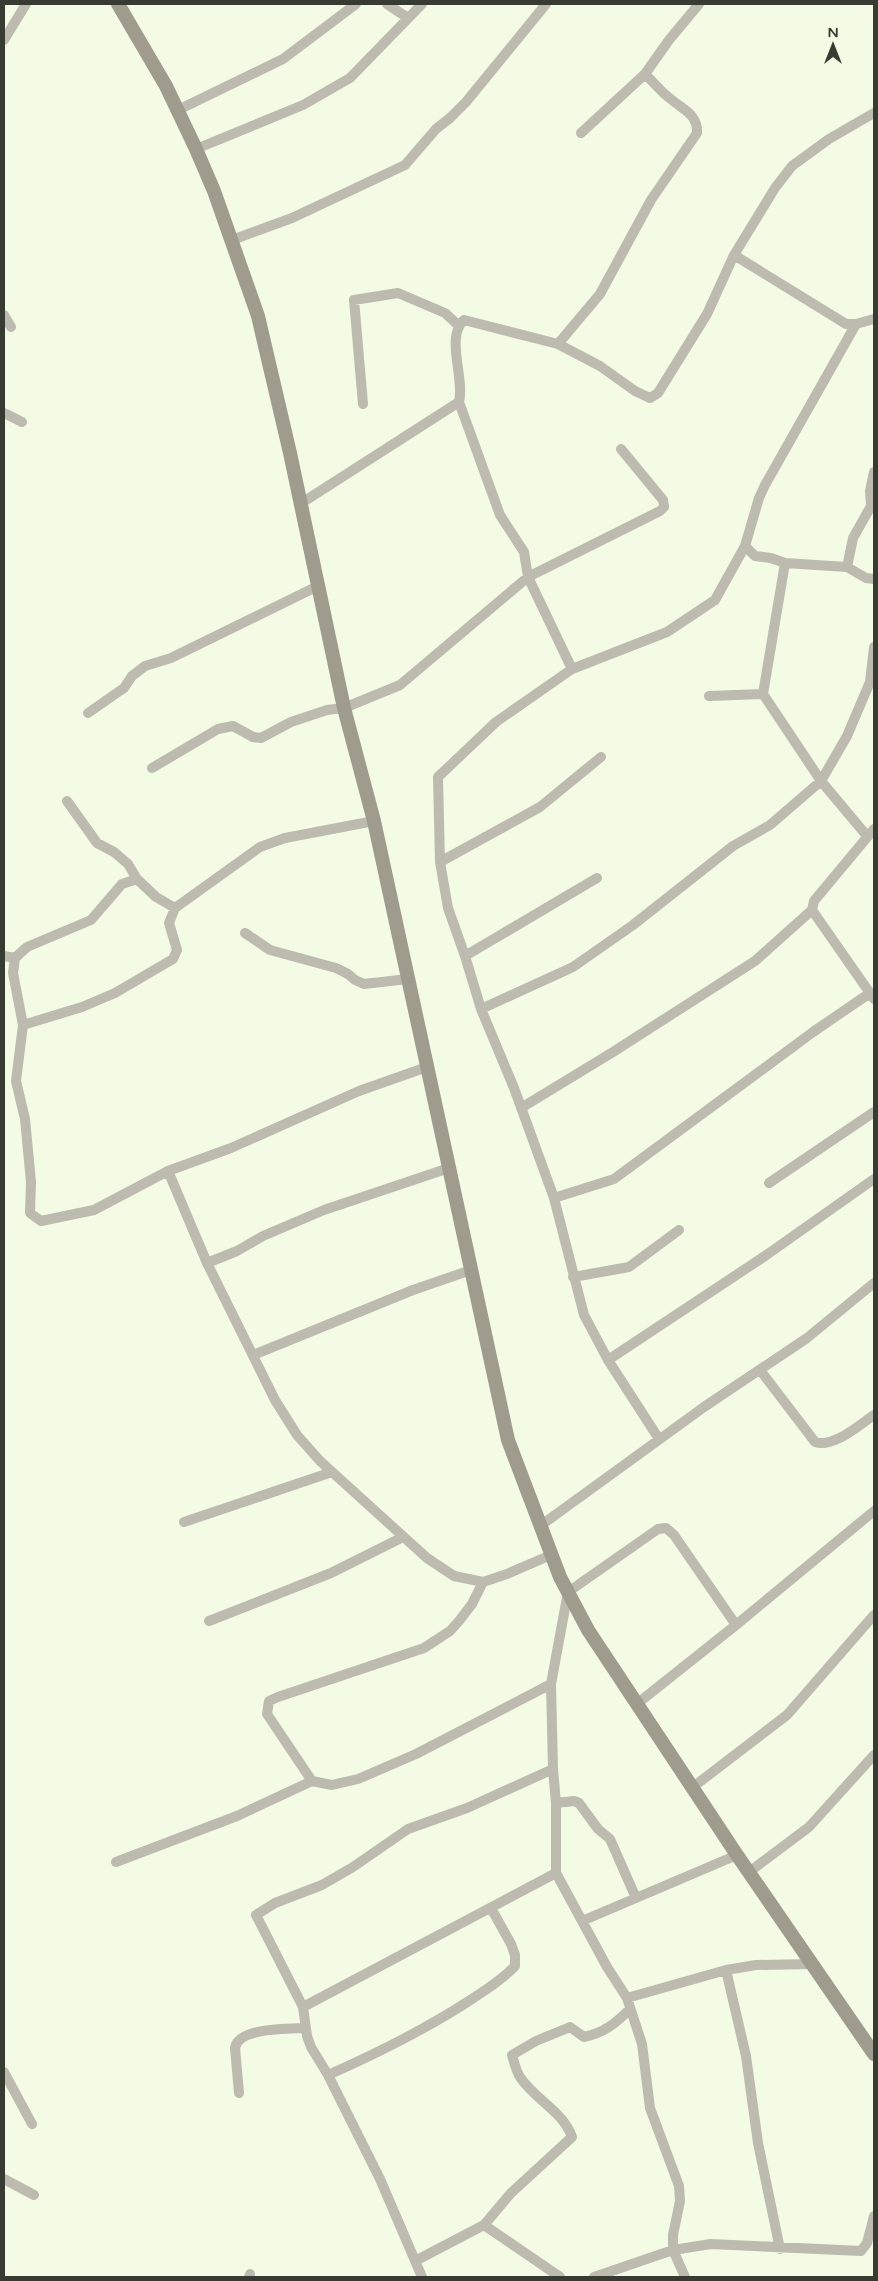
<svg xmlns="http://www.w3.org/2000/svg" width="878" height="2281" font-family="'Varela Round',sans-serif">
<style>
.lines{fill:none;stroke-linecap:round;stroke-linejoin:round}
.street{stroke:#bdbab0;stroke-width:10}
.secondary{stroke:#a09c8d;stroke-width:14}
</style>
<rect width="100%" height="100%" fill="#f3fbe5"/>
<g class="lines">
<path class="street" d="M 387,4 L 408,18
M 4,40 L 26,4
M 178,110 L 283,59 L 356,4
M 581,133 L 645,74 L 669,40 L 699,4
M 196,149 L 303,105 L 350,78 L 422,4
M 232,240 L 292,218 L 405,165 L 436,129 L 450,118 L 466,102 L 546,4
M 734,255 L 846,324 L 856,324 L 874,319
M 4,315 L 11,327
M 558,344 L 600,294 L 651,200 L 697,133 C 698,115 684,110 672,100 C 662,93 654,83 645,74
M 459,402 L 500,515 L 524,552 L 528,577 L 572,669
M 363,404 L 354,300 L 398,293 L 445,313 L 458,325
M 4,413 L 22,422
M 300,504 L 459,402 C 465,378 445,337 464,320 L 558,344 L 600,366 L 635,391 L 650,398 L 658,393 L 707,314 L 734,255 L 775,188 L 792,166 L 829,139 L 874,113
M 745,546 L 755,556 L 771,558 L 785,563 L 847,567 L 866,578 L 874,579
M 785,563 L 763,694 L 821,781 L 867,836
M 847,567 L 853,538 L 871,506 L 870,491 L 874,472
M 709,696 L 763,694
M 88,713 L 124,688 L 132,676 L 145,666 L 171,658 L 318,586
M 152,768 L 218,729 L 233,726 L 253,737 L 261,738 L 291,722 L 327,710 L 344,708 L 400,685 L 528,577 L 660,511 L 664,507 L 663,500 L 621,449
M 67,801 L 97,843 L 114,852 L 128,864 L 137,879
M 374,821 L 285,838 L 260,847 L 175,908 L 156,897 L 137,879 L 122,884 L 91,920 L 27,947 L 15,958 L 13,973 L 23,1025 L 16,1081 L 25,1119 L 31,1182 L 30,1213 L 41,1221 L 94,1210 L 168,1171 L 231,1148 L 359,1091 L 427,1067
M 440,862 L 540,807 L 601,757
M 812,910 L 874,999
M 245,933 L 270,950 L 336,968 L 348,974 L 355,980 L 364,984 L 408,979
M 4,956 L 15,958
M 465,956 L 597,878
M 481,1009 L 573,967 L 633,925 L 733,846 L 770,825 L 821,781 L 847,736 L 870,682 L 874,647
M 23,1025 L 82,1007 L 115,993 L 173,959 L 177,950 L 169,923 L 175,908
M 521,1108 L 613,1052 L 755,961 L 812,910 L 814,901 L 874,829
M 168,1171 L 207,1263 L 275,1400 L 297,1435 L 320,1461 L 427,1558 L 454,1576 L 483,1582 L 507,1574 L 551,1555
M 769,1183 L 874,1112
M 554,1198 L 614,1179 L 813,1032 L 870,993
M 207,1263 L 237,1251 L 263,1236 L 324,1210 L 449,1168
M 573,1277 L 629,1267 L 679,1230
M 253,1355 L 413,1290 L 471,1270
M 608,1360 L 765,1256 L 874,1179
M 760,1370 L 815,1442 C 834,1448 859,1425 874,1415
M 659,1439 L 608,1360 L 584,1315 L 554,1198 L 514,1088 L 481,1009 L 465,956 L 448,908 L 440,862 L 438,777 L 496,722 L 572,669 L 667,632 L 715,600 L 745,546 L 759,498 L 765,485 L 856,324
M 184,1522 L 332,1472
M 540,1526 L 704,1407 L 807,1338 L 874,1283
M 483,1582 L 472,1604 L 459,1621 L 450,1631 L 424,1648 L 278,1697 L 269,1701 L 267,1714 L 312,1781 L 332,1785 L 358,1779 L 416,1754 L 551,1684
M 209,1621 L 331,1573 L 403,1537
M 638,1703 L 736,1625 L 874,1511
M 693,1787 L 787,1715 L 874,1615
M 556,1803 L 574,1801 L 579,1803 L 598,1829 L 610,1839 L 636,1898
M 116,1862 L 237,1816 L 312,1781
M 749,1872 L 809,1827 L 874,1755
M 582,1921 L 737,1855
M 726,1970 L 746,2056 L 758,2143 L 780,2249
M 627,1998 L 726,1970 L 756,1965 L 812,1964
M 303,2007 L 556,1873
M 4,2072 L 32,2124
M 328,2075 C 378,2053 426,2029 472,1999 C 487,1989 502,1980 515,1966 L 515,1955 L 511,1944 L 491,1908
M 239,2093 L 235,2048 C 238,2027 290,2029 306,2028
M 4,2179 L 34,2195
M 484,2225 L 560,2277
M 415,2261 L 484,2225 L 511,2193 L 572,2137 C 563,2111 534,2099 520,2077 C 516,2071 514,2062 512,2055 L 536,2041 L 570,2027 L 584,2037 C 604,2033 616,2023 630,2009
M 249,2277 L 250,2274
M 422,2277 L 380,2179 L 328,2075 L 311,2047 L 307,2036 L 303,2007 L 256,1915 L 275,1903 L 322,1885 L 353,1867 L 408,1829 L 467,1808 L 553,1769
M 594,2277 L 673,2250 L 711,2244 L 861,2251 L 867,2243 L 874,2216
M 685,2277 L 673,2250 L 673,2235 L 680,2201 L 679,2186 L 650,2108 L 642,2044 L 627,1998 L 607,1967 L 556,1873 L 556,1803 L 553,1769 L 551,1684 L 568,1592 L 658,1529 L 666,1528 L 674,1535 L 736,1625"/>
<path class="secondary" d="M 118,4 L 166,86 L 196,149 L 214,191 L 258,316 L 290,453 L 344,708 L 374,821 L 508,1440 L 560,1577 L 588,1630 L 737,1855 L 874,2054"/>
</g>
<rect width="878" height="2281" fill="none" stroke="#383b32" stroke-width="10"/>
<g transform="translate(833 45)" stroke="#f3fbe5" stroke-width="4" paint-order="stroke">
<path d="M0-4L9 19L0 12L-9 19Z" fill="#383b32"/>
<text y="-8" font-size="14" font-weight="bold" text-anchor="middle" fill="#383b32">N</text>
</g>
</svg>
